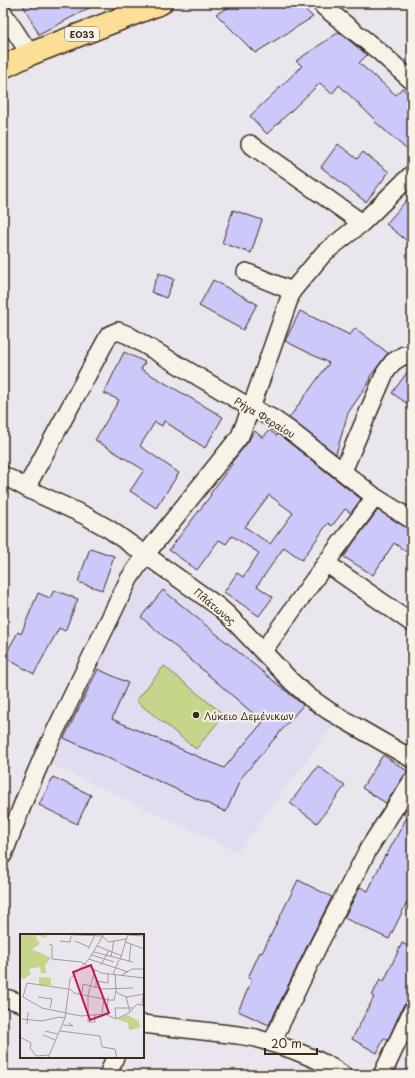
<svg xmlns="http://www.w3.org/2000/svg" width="415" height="1078" font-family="'Playpen Sans',sans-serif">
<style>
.built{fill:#e1ddf1}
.green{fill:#c5d589;stroke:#808054}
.building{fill:#cbc8fa;stroke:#3b2a1e;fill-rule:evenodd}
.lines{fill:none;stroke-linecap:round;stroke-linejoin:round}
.minor-casing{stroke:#3b2a1e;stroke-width:20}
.major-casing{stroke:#3b2a1e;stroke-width:25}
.minor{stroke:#f7f3e8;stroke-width:17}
.major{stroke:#fbdf96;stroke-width:22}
.poi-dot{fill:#3b2a1e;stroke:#f7f3e8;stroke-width:1.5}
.labels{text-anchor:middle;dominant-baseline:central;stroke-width:4;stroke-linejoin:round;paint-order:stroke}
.shield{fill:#f7f3e8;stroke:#73665b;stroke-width:1}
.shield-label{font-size:9px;font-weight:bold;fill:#3b2a1e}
.street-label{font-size:10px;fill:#3b2a1e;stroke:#f7f3e8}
.poi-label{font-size:10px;fill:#3b2a1e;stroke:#f7f3e8;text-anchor:start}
.inset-road{fill:none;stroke:#a49b9a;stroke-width:1}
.view{fill:#c2185b;fill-opacity:0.15;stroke:#c2185b;stroke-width:2}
.inset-edge{fill:none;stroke:#3b2a1e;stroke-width:2}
</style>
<rect width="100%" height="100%" fill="#eae6ed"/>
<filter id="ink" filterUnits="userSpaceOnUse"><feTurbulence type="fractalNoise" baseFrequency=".025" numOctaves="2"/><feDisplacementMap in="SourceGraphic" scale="8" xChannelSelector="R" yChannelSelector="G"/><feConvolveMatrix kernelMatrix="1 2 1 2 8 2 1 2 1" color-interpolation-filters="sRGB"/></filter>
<g filter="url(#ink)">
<path class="built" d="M 143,568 L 214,617 L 303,705 L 334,724 L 238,852 L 50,764 Z"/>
<path class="green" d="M 164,666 L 224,715 L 196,749 L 136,701 Z"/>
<path class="building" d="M 22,3 L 98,3 L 39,35 Z
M 238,3 L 298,3 L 313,17 L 255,53 L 216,14 Z
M 339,32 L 367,55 L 359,63 L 396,95 L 402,88 L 412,97 L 412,154 L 374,121 L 375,120 L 339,85 L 332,94 L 320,83 L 267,134 L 250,116 L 302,66 L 296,61 Z
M 338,144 L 357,159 L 363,152 L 389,172 L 366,202 L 321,167 Z
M 412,194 L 412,245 L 386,224 Z
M 233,210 L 262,220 L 251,253 L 222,243 Z
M 159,273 L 174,279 L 166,298 L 151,292 Z
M 213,280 L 257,304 L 243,330 L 199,306 Z
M 300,311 L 350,335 L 355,328 L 388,353 L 369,378 L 371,379 L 348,413 L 336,454 L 289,418 L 329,363 L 285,341 Z
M 124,352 L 145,362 L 141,369 L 223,417 L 205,448 L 164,421 L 162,426 L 155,422 L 140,446 L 179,473 L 156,508 L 130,491 L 144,470 L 95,440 L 119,400 L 104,393 Z
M 411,367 L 412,367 L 412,407 L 392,393 Z
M 269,430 L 277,436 L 278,434 L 282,437 L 361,499 L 351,513 L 345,509 L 332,526 L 328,523 L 302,560 L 284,547 L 257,586 L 273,597 L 259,616 L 224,592 L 237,573 L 243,577 L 259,553 L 232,536 L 226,544 L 219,540 L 197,570 L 169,550 L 211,495 L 210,494 L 232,464 L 231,463 L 248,442 L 251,436 L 255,431 L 263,438 ZM 269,495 L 293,513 L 270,544 L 245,527 Z
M 378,510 L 407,528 L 412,530 L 412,556 L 394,543 L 373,575 L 344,557 L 354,542 Z
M 90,548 L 114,556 L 102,590 L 78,582 Z
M 54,590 L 78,599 L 65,631 L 59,628 L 34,674 L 4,657 L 18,632 L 21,634 L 38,593 L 50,598 Z
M 163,590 L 303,705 L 241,778 L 226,812 L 64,738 L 98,669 L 128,683 L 112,719 L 224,768 L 263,722 L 141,617 Z
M 383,755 L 409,772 L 404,776 L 386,803 L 362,788 Z
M 318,766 L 345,786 L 317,823 L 290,803 Z
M 53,777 L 91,795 L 77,824 L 39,805 Z
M 412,800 L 412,905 L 407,902 L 389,939 L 344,918 L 360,887 L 368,891 L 385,855 L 386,856 L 407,817 L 403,814 Z
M 298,880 L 332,897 L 310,940 L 269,1025 L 238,1011 L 252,980 L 248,978 L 260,952 L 262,953 Z
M 402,943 L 412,948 L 412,1001 L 407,1003 L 403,1006 L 388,1040 L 384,1038 L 377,1053 L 352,1039 L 374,997 L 372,996 L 380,979 L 384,981 Z"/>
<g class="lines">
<defs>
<path id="minor" d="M 321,3 L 324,7 L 381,53 L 412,81
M 3,13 L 30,54
M 250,144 L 362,223
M 246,272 L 292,291
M 343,471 L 385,373 L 393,362 L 404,355 L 412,357
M 3,475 L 32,491 L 86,516 L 109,529 L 219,607 L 228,615 L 292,682 L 309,697 L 329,711 L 412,759
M 26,488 L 109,335 L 118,331 L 128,335 L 251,408 L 272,418 L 288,429 L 375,497 L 412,520
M 326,563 L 412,623
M 263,651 L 326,563 L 375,497
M 3,855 L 26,796 L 44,754 L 129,579 L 146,554 L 240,436 L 251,408 L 292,291 L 324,253 L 362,223 L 412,174
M 3,997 L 21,1003
M 143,1024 L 238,1035 L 256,1038 L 293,1050 L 315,1059 L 331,1067 L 343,1075
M 272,1042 L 319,944 L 369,848 L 412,781
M 108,1075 L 115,1057
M 382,1075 L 412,1011"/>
<path id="major" d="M 3,67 L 30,54 L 161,3"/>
</defs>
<use href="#minor" class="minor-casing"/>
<use href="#major" class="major-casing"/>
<use href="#minor" class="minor"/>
<use href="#major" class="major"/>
</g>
</g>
<circle class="poi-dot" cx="196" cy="715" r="4"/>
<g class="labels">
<rect class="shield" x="65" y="27" width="34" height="14" rx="3"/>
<g class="shield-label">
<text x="82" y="34">ΕΟ33</text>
</g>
<g class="street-label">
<text transform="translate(265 417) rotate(31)">Ρήγα Φεραίου</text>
<text transform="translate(215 606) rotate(40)">Πλάτωνος</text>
</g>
<g class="poi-label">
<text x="204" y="715">Λύκειο Δεμένικων</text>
</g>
</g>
<g transform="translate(20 934)">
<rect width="124" height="124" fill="#eae6ed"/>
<path d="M 27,0 L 26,4 L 17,1 L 16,4 L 20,10 L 12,15 L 31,24 L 25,31 L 26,39 L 21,39 L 20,33 L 9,35 L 11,40 L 4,45 L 0,43 L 0,1 ZM 19,43 L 31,44 L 31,51 L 19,51 ZM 107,81 L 119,87 L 120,94 L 109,96 L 108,89 L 97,85 Z" fill="#c5d589"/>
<path class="inset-road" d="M 33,0 L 82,2M 108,1 L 124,2M 83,3 L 89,8 L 106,5M 40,7 L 50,8 L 51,2M 55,7 L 69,13M 105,8 L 111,10 L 109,28M 29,10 L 32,11 L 32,25 L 61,28 L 81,39 L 124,44M 111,10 L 124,15M 77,12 L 102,22M 68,15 L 75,1M 74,18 L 113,28M 72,21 L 94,28M 91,23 L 94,6M 69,25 L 108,38M 100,26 L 108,0M 81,31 L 89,16M 93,40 L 99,26M 95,40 L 96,57 L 99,60 L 107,63 L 124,60M 102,41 L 112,35 L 124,35M 76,53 L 76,47 L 88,49 L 88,39M 49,54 L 54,59 L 88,66 L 94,66 L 96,57M 48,55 L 7,49 L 3,63 L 22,74 L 61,82 L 85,80 L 96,85 L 109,79 L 117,70 L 124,72M 62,59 L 63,50 L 82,55 L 113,54M 18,63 L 32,65 L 30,74M 106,63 L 110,78M 122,71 L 124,53M 82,80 L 84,63M 75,81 L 75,88 L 68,88 L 68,61 L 75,36M 87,81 L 88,63M 2,85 L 22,87 L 39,83 L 45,84M 96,85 L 95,74 L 113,74M 7,90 L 8,78M 43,91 L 53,92 L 49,89M 25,97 L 38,100M 40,97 L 80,102 L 82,113 L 95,115 L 97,124M 23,101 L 35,106M 0,103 L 11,109 L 10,114 L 16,122 L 29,121M 28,124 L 45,84 L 50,45 L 69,25 L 84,0"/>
<path class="view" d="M 71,31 L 89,79 L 70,86 L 53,38 Z"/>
<rect width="124" height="124" class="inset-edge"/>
</g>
<rect width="415" height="1078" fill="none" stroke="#f7f3e8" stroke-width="16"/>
<rect x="8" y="8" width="399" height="1062" fill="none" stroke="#3b2a1e" stroke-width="1.5" filter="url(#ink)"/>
<path d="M265 1048v6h52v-6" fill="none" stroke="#3b2a1e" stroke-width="2"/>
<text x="271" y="1048" font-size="12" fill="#3b2a1e" stroke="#f7f3e8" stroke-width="3" paint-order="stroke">20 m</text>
</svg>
